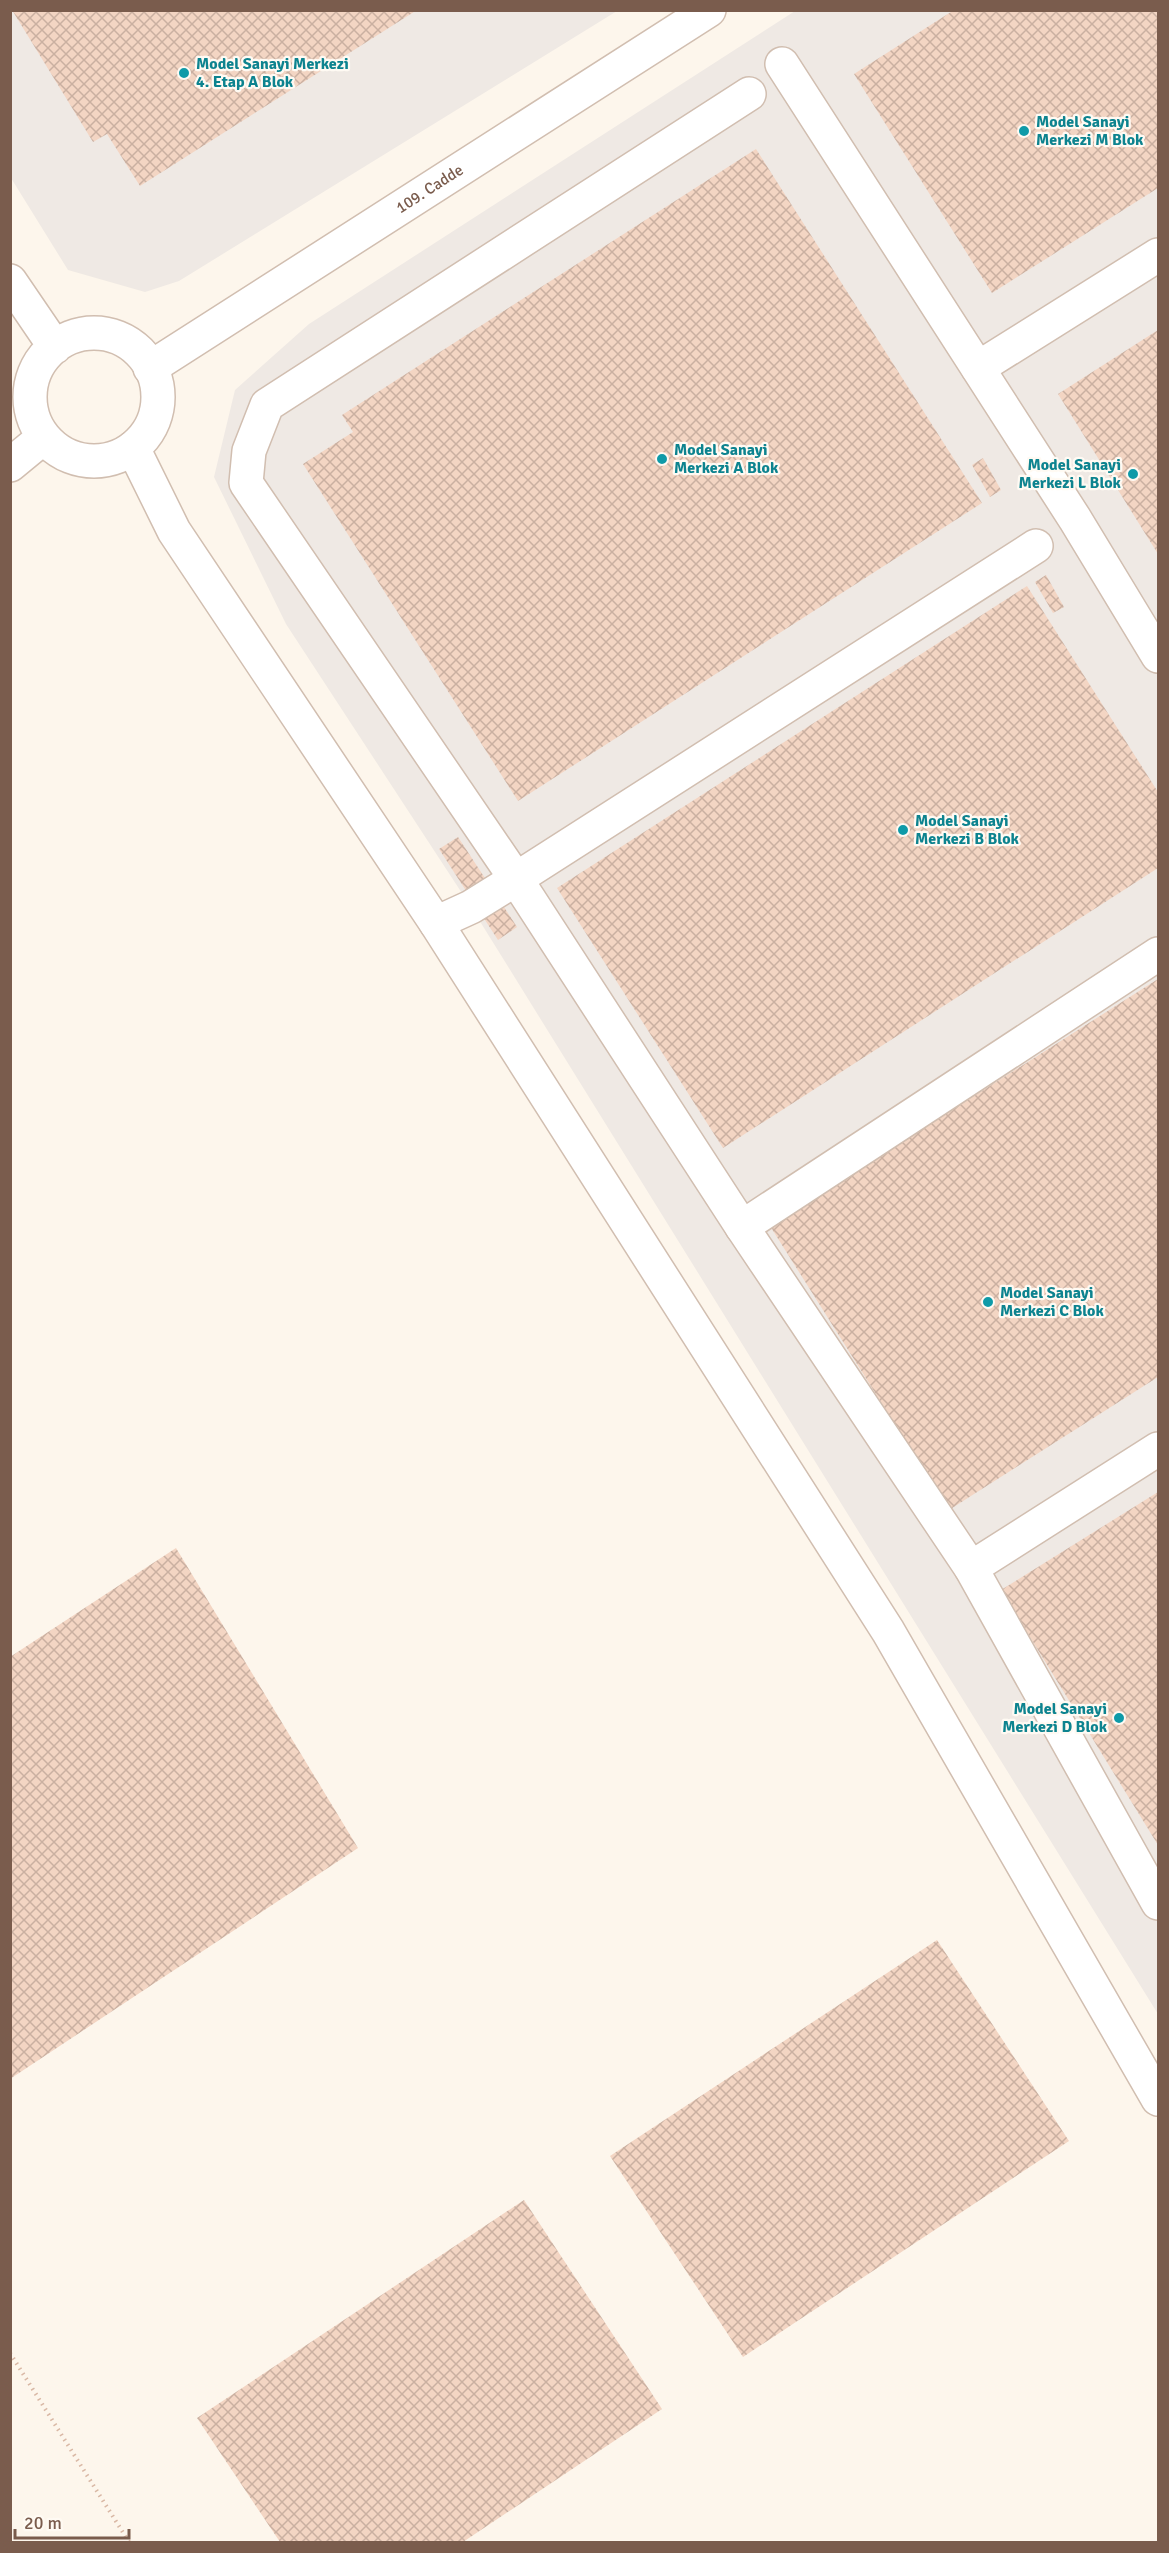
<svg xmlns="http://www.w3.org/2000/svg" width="1169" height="2553" font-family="Signika,sans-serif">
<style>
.industrial{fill:#efe9e4}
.building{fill:url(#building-cross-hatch)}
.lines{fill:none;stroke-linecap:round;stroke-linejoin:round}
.minor-casing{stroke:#d1beb0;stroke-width:36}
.tertiary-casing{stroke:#d1beb0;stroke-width:36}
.path{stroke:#d9b8a5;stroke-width:4;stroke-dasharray:1.5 4.5;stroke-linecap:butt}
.minor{stroke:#fff;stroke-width:33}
.tertiary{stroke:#fff;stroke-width:33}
.culture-dot{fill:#0f9aa8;stroke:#fffaf3;stroke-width:2}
.labels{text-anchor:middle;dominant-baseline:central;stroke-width:4.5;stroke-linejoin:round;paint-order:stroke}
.culture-label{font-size:16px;font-weight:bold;fill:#0d838f;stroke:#fffaf3;text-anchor:start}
.street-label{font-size:16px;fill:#7a5c4d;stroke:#fffaf3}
</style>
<defs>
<pattern id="building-cross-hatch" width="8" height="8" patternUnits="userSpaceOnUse" patternTransform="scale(1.5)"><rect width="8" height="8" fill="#f3d5c3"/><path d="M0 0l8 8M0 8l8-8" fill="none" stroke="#cab0a1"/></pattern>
</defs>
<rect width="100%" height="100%" fill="#fdf6ec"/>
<path class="industrial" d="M 11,11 L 617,11 L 179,281 L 145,292 L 68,270 L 11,178 Z
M 795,11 L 1158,11 L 1158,2014 L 471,907 L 286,624 L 214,477 L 235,390 L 309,324 Z"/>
<path class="building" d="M 12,10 L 417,10 L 140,186 L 107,134 L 93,142 Z
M 954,10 L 1158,10 L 1158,188 L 992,293 L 854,74 Z
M 756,149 L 982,503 L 518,801 L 303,464 L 353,432 L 342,415 Z
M 1158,330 L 1158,554 L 1058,394 Z
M 983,458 L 1001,490 L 990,497 L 972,465 Z
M 1046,575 L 1064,607 L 1053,613 L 1035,582 Z
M 1027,586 L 1158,792 L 1158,868 L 723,1148 L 557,888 Z
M 458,837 L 517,927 L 498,940 L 439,849 Z
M 1158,979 L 1158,1377 L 949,1510 L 770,1226 Z
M 1158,1492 L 1158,1845 L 1001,1590 Z
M 176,1548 L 358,1848 L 10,2079 L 10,1657 Z
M 937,1940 L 1069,2141 L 743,2357 L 610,2156 Z
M 524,2200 L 662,2409 L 463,2542 L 280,2542 L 197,2418 Z"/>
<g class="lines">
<defs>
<g id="minor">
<path d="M 782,64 L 1075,519 L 1158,656"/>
<path d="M 749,94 L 267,405 L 249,451 L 246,483 L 516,879 L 742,1227 L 971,1568 L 1158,1903"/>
<path id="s1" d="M 150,368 L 709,10"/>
<path d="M 978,368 L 1158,255"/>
<path d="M 133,448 L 174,531 L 436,923 L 888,1631 L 1158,2099"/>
<path d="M 436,923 L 471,907 L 516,879 L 1036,546"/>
<path d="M 742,1227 L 1158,954"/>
<path d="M 971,1568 L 1158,1449"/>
</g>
<path id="tertiary" d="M 10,281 L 55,347
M30 397a64 64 0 1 1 128 0a64 64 0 1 1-128 0Z
M 10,465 L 44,437"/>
</defs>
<use href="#minor" class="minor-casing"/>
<use href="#tertiary" class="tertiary-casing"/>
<path class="path" d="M 10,2353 L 129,2542"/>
<use href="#minor" class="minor"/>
<use href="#tertiary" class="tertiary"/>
</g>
<g class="culture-dot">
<circle cx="184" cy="73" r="6"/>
<circle cx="1024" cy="131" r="6"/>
<circle cx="662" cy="459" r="6"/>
<circle cx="1133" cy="474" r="6"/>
<circle cx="903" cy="830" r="6"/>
<circle cx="988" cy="1302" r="6"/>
<circle cx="1119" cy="1718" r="6"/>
</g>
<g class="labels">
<g class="culture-label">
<text x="196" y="64">Model Sanayi Merkezi<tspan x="196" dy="18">4. Etap A Blok</tspan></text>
<text x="1036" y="122">Model Sanayi<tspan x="1036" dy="18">Merkezi M Blok</tspan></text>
<text x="674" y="450">Model Sanayi<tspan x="674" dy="18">Merkezi A Blok</tspan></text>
<text x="1121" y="465" text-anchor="end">Model Sanayi<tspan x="1121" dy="18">Merkezi L Blok</tspan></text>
<text x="915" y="821">Model Sanayi<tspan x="915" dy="18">Merkezi B Blok</tspan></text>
<text x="1000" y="1293">Model Sanayi<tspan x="1000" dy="18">Merkezi C Blok</tspan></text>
<text x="1107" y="1709" text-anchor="end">Model Sanayi<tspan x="1107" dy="18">Merkezi D Blok</tspan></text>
</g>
<g class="street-label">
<text stroke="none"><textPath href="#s1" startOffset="332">109. Cadde</textPath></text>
</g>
</g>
<rect width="1169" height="2553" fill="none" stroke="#7a5c4d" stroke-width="24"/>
<path d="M15 2529v9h114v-9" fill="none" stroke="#7a5c4d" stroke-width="3"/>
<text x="24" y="2529" font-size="18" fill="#7a5c4d" stroke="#fffaf3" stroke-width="4.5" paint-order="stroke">20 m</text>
</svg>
